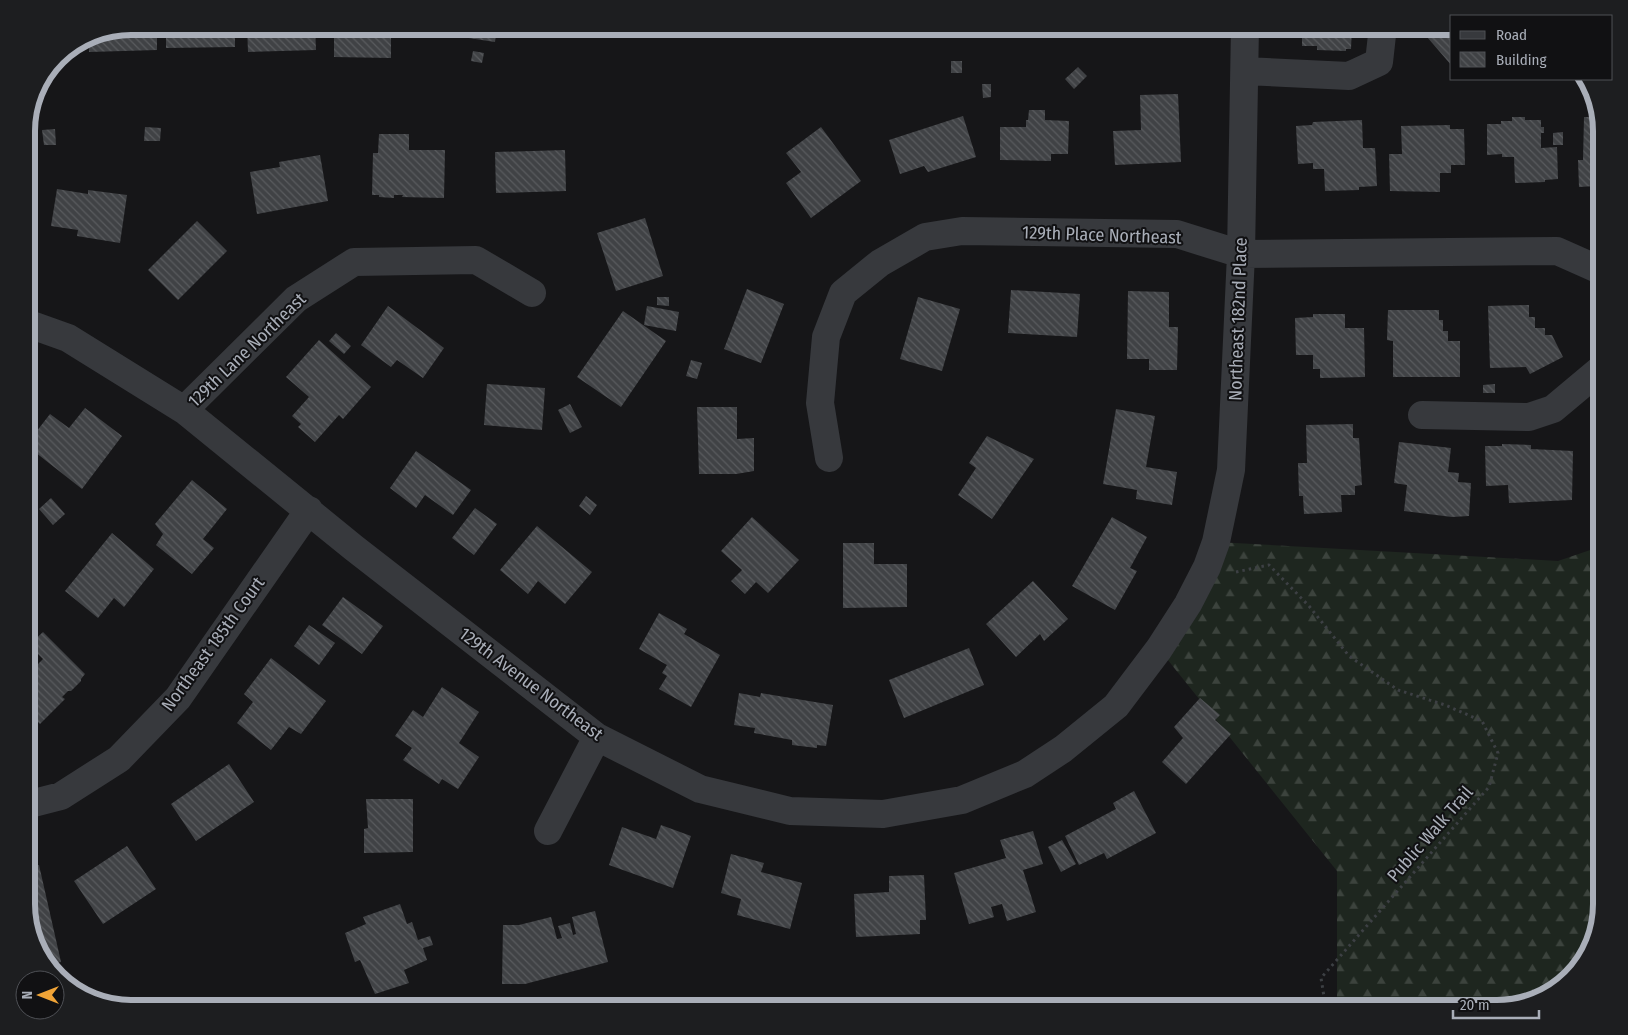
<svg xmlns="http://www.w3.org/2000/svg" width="1628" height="1035" font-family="'Fira Sans Condensed',sans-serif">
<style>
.forest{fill:url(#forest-firs)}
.building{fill:url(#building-back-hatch)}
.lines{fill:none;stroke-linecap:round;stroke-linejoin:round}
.path{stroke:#3d4044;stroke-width:3;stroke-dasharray:2.5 4;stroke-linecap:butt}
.minor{stroke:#37393d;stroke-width:28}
.labels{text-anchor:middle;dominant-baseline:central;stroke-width:4;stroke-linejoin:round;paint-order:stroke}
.street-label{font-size:18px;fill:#a9aeb8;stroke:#111113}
.rim{fill:none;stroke:#a9aeb8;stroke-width:6}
</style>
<defs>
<pattern id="forest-firs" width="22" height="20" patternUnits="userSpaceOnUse" patternTransform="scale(1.25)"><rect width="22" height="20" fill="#1e261f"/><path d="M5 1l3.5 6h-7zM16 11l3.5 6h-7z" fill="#3c433d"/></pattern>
<pattern id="building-back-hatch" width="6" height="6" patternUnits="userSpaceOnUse" patternTransform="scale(1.25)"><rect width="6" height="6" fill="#404245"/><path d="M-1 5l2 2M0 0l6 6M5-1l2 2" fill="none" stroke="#595b5e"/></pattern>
</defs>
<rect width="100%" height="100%" fill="#161618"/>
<path class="forest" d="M 1216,542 L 1558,561 L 1602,546 L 1602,904 L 1584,962 L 1549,995 L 1497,1009 L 1337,1009 L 1337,871 L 1159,649 Z"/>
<path class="building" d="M 132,26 L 157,26 L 157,50 L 89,52 L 89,36 L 91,34 Z
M 166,26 L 235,26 L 235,47 L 166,48 Z
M 247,26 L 315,26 L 316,50 L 248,52 Z
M 334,26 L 391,26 L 391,58 L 334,57 Z
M 437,26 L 497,26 L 495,42 L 436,33 Z
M 537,26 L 597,26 L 597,30 L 568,30 L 567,36 L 537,36 Z
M 1302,26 L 1352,26 L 1351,49 L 1346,49 L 1346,51 L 1317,50 L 1317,46 L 1302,46 Z
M 1417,26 L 1452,26 L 1452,66 L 1427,37 Z
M 77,44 L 77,50 L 67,50 Z
M 473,51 L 484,53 L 482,63 L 471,61 Z
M 951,61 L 962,61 L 962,73 L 951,73 Z
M 1078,67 L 1087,76 L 1074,89 L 1065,79 Z
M 982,84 L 991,84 L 991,97 L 983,98 Z
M 1178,94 L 1181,162 L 1115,165 L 1113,131 L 1141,130 L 1140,95 Z
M 1029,110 L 1045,110 L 1045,120 L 1069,121 L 1068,154 L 1051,154 L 1051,161 L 1000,160 L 1000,127 L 1026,127 L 1026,120 L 1028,120 Z
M 963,116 L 976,157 L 928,172 L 924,166 L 900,174 L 889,140 Z
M 1512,117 L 1525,117 L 1525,120 L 1541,120 L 1541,127 L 1544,127 L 1544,133 L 1541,133 L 1541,148 L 1557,147 L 1558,179 L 1545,180 L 1545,182 L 1515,183 L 1514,157 L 1502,157 L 1502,154 L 1487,155 L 1487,124 L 1501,124 L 1501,121 L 1512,121 Z
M 1584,117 L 1598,117 L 1602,131 L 1602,188 L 1597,188 L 1596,186 L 1579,187 L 1578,160 L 1583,160 Z
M 1362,120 L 1363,148 L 1375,148 L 1377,186 L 1359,187 L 1359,190 L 1325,191 L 1324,169 L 1313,169 L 1313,163 L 1298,164 L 1296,126 L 1312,125 L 1313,122 Z
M 1450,125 L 1450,129 L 1464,129 L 1465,165 L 1451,165 L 1451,173 L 1440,173 L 1440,192 L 1390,191 L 1389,154 L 1402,154 L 1401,126 Z
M 145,127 L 161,128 L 160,141 L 144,141 Z
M 821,127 L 861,181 L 811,218 L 786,183 L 801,172 L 786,153 Z
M 55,129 L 56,145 L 44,145 L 42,130 Z
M 1563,132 L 1563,145 L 1553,145 L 1553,133 Z
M 379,134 L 409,134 L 409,150 L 445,150 L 444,198 L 402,197 L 403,195 L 394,195 L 394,198 L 379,197 L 379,195 L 372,195 L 373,153 L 378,153 Z
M 565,150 L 566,191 L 496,193 L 495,152 Z
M 320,155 L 328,201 L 257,214 L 250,172 L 280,167 L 279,162 Z
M 57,189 L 88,194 L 88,190 L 127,195 L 120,243 L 77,236 L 78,230 L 51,226 Z
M 645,218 L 663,276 L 616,291 L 597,233 Z
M 197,221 L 227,251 L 178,300 L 148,270 Z
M 747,289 L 784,304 L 761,363 L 724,349 Z
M 1011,290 L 1080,294 L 1077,337 L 1008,333 Z
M 1128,291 L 1169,292 L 1169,327 L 1178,327 L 1177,370 L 1149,370 L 1149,359 L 1127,359 Z
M 657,297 L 669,297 L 669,306 L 657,305 Z
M 918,297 L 960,309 L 942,371 L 900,359 Z
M 1529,305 L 1529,317 L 1535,317 L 1535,328 L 1545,328 L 1545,335 L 1552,335 L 1563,357 L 1530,374 L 1526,367 L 1490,368 L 1488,306 Z
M 388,306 L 444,348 L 423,378 L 397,360 L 391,367 L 361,345 Z
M 647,306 L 679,312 L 676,331 L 644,325 Z
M 1388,310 L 1439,310 L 1439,320 L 1443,320 L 1443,331 L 1448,331 L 1448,341 L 1460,341 L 1460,377 L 1393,377 L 1393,341 L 1387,340 Z
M 623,311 L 666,341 L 621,407 L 577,377 Z
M 1313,314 L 1345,314 L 1345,328 L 1364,328 L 1365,377 L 1320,378 L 1320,369 L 1313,369 L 1313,355 L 1296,355 L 1295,318 L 1313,317 Z
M 336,333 L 351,346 L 344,354 L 329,341 Z
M 319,340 L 371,387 L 343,419 L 339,415 L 315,442 L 298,427 L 301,424 L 292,416 L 309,397 L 286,377 Z
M 691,360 L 702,363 L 697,379 L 686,376 Z
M 487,384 L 545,388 L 542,430 L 484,425 Z
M 1495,384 L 1495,393 L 1483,393 L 1483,385 Z
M 570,404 L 582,427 L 570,433 L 558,410 Z
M 697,407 L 737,407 L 737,439 L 754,438 L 754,471 L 736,474 L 699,474 Z
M 85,408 L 122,436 L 82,489 L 26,445 L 50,414 L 69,428 Z
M 1116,409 L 1155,416 L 1146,467 L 1177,472 L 1172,505 L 1136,499 L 1137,490 L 1103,484 Z
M 1353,424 L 1353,438 L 1359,438 L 1362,485 L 1355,486 L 1355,495 L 1341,495 L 1342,512 L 1304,514 L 1303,496 L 1299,496 L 1298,463 L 1307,463 L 1306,425 Z
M 987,436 L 1034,459 L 992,519 L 958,495 L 976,468 L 969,463 Z
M 1399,442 L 1451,448 L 1448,472 L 1459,473 L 1458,482 L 1471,483 L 1469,516 L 1452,517 L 1404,511 L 1407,485 L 1394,483 Z
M 1502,444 L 1531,445 L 1531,449 L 1573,451 L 1572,500 L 1509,503 L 1508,485 L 1486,486 L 1485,446 L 1502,446 Z
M 416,451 L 471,490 L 453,515 L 425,495 L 416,508 L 390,488 Z
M 192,480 L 227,509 L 203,539 L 214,548 L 192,574 L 156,545 L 163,534 L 155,524 Z
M 586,496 L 597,505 L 590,515 L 579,506 Z
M 51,498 L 65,514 L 53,525 L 39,509 Z
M 475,508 L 497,524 L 474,555 L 452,538 Z
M 752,517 L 799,560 L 768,593 L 756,582 L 745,594 L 731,581 L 742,570 L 721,551 Z
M 1112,517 L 1147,537 L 1130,568 L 1137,571 L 1115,610 L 1072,586 Z
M 537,526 L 592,572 L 565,604 L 538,581 L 528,594 L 500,570 Z
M 112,533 L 154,569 L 124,607 L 114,598 L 98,618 L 65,591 Z
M 843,543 L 874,543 L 874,564 L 907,564 L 907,607 L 843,608 Z
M 1033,581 L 1068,619 L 1044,641 L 1040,634 L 1016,657 L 986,624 Z
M 343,597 L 383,626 L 362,654 L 322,625 Z
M 659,613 L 687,629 L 684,634 L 720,655 L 691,707 L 659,689 L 667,676 L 662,673 L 667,665 L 639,649 Z
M 309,625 L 335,643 L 319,665 L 294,646 Z
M 43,632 L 85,674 L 81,679 L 81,681 L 71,691 L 68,691 L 62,697 L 65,699 L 40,724 L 26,710 L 26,670 L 31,666 L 34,668 L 43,659 L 29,645 Z
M 969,648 L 984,685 L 904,718 L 889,680 Z
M 271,658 L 326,701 L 301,734 L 289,727 L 271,750 L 237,723 L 253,702 L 244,694 Z
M 442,687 L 479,712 L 459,743 L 479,757 L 458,789 L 442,779 L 439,784 L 403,760 L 412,748 L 395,736 L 413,710 L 423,717 Z
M 739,693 L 760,697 L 761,693 L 833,705 L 826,746 L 817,745 L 817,748 L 792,745 L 792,740 L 754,733 L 755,728 L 734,725 Z
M 1200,698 L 1220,715 L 1215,720 L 1231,734 L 1186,784 L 1162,762 L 1183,738 L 1174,727 Z
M 229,764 L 254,802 L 196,841 L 171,804 Z
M 1134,791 L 1156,833 L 1107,859 L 1104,853 L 1079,865 L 1065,836 L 1116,809 L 1113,803 Z
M 366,799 L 413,799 L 413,852 L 364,853 L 364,829 L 368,828 Z
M 661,825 L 691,836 L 673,888 L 609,865 L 622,827 L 656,839 Z
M 1033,831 L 1043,864 L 1023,870 L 1036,912 L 1007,921 L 1002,904 L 991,907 L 994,917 L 969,924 L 954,873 L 1006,858 L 1000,840 Z
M 1062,840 L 1076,864 L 1061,872 L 1048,847 Z
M 127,846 L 156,889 L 103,924 L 74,881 Z
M 731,854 L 764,863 L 761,872 L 802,883 L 790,929 L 737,915 L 741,899 L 721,893 Z
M 39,865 L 61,962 L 49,965 L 40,956 L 26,910 L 26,867 Z
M 924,875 L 926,920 L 920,920 L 920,934 L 856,937 L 854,894 L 889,892 L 889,876 Z
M 400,904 L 407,924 L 412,922 L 418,940 L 430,936 L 433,945 L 423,948 L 427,960 L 404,970 L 409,983 L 375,994 L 360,960 L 355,962 L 345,933 L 366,924 L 363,917 Z
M 595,911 L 608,962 L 525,984 L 502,984 L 503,925 L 519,925 L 551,917 L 557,939 L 562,938 L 558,926 L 570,923 L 573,935 L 576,934 L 572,917 Z"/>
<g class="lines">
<path class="path" d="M 1236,572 L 1269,565 L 1309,606 L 1349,656 L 1398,690 L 1445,705 L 1482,721 L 1498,753 L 1489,787 L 1321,978 L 1326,1009"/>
<path class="minor" d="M 1245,71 L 1349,76 L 1379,62 L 1383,26
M 26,323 L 68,338 L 184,410 L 354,548 L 597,737 L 700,789 L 790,811 L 883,814 L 962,800 L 1025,774 L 1063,749 L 1116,706 L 1159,649 L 1188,604 L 1207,567 L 1216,542 L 1231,470 L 1241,254 L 1245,26
M 184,410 L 296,299 L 354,262 L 476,260 L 532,293
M 1422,415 L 1529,417 L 1553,409 L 1602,368
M 829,458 L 820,403 L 826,337 L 843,293 L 880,263 L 925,237 L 962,231 L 1177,234 L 1241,254 L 1557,251 L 1602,271
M 26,805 L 61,796 L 119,759 L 178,698 L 309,510
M 548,831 L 597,737"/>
</g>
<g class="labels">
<g class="street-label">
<text transform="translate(1102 235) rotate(2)">129th Place Northeast</text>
<text transform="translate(1238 319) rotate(-88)">Northeast 182nd Place</text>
<text transform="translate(247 350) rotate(-44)">129th Lane Northeast</text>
<text transform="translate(213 644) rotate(-54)">Northeast 185th Court</text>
<text transform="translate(531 684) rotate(37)">129th Avenue Northeast</text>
<text transform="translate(1430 834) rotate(-49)">Public Walk Trail</text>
</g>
</g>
<path d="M0 0H1628V1035H0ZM131 35H1497A96 96 0 0 1 1593 131V904A96 96 0 0 1 1497 1000H131A96 96 0 0 1 35 904V131A96 96 0 0 1 131 35Z" fill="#1d1e20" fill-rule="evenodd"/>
<path class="rim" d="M131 35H1497A96 96 0 0 1 1593 131V904A96 96 0 0 1 1497 1000H131A96 96 0 0 1 35 904V131A96 96 0 0 1 131 35Z"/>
<rect x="1450" y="15" width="162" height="65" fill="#111113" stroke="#4e5055"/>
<rect x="1460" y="31" width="25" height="8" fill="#37393d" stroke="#4e5055"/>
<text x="1496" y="40" font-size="15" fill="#a9aeb8">Road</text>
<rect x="1460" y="52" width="25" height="15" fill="url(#building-back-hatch)" stroke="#4e5055"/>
<text x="1496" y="65" font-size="15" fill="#a9aeb8">Building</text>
<g transform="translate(40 995) rotate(270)"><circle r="24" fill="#111113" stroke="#4e5055"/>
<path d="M0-4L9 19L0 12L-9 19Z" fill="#f0a437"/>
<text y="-8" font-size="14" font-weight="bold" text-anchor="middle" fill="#a9aeb8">N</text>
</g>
<path d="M1453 1010v8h86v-8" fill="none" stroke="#a9aeb8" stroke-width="2.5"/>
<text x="1460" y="1010" font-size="15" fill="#a9aeb8" stroke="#111113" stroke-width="4" paint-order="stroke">20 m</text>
</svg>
